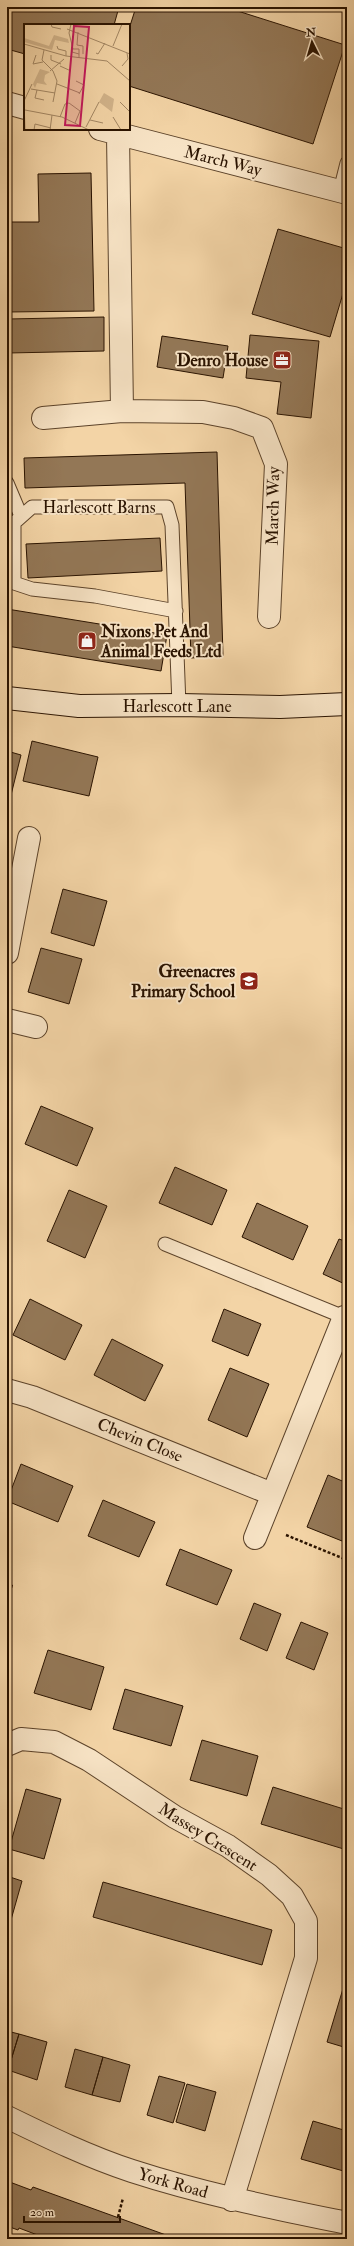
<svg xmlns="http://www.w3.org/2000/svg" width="354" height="2246" font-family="'IM FELL Double Pica',serif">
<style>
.building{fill:#937756;stroke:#2a1300}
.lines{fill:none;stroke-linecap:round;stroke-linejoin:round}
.lane-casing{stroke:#5c432a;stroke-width:15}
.street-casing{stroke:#5c432a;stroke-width:24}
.secondary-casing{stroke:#2a1300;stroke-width:24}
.path{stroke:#2a1300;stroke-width:2.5;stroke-dasharray:3 2;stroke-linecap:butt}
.lane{stroke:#f7e3c5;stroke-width:13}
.street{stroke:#f7e3c5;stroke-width:22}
.secondary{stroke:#f7e3c5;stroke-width:22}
.labels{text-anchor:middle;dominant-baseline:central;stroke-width:4;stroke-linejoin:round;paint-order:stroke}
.street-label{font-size:17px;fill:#2a1300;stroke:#f7e3c5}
.poi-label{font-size:17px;font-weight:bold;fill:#2a1300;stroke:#f7e3c5;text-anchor:end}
.inset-road{fill:none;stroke:#a38764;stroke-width:1}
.view{fill:#c2185b;fill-opacity:0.15;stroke:#c2185b;stroke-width:2}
.inset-edge{fill:none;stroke:#2a1300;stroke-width:2}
</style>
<rect width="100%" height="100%" fill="#f3d4a6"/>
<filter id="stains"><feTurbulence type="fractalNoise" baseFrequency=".005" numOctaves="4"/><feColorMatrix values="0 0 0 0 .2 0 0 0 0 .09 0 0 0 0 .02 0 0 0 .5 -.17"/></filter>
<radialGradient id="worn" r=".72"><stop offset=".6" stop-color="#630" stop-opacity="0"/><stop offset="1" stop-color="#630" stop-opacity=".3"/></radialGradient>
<path class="building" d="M 7,7 L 119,7 L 114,25 L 25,25 L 25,54 L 7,49 Z
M 136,7 L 225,7 L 345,45 L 313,144 L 129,86 L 129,29 Z
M 91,173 L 94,311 L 7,312 L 7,222 L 39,222 L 38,174 Z
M 278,229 L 347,249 L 347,280 L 330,337 L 252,314 Z
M 104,317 L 104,351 L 8,353 L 8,319 Z
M 250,335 L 319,341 L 311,418 L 277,414 L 281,382 L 246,378 Z
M 162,336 L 228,346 L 223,378 L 157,367 Z
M 217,452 L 223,656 L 191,658 L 185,483 L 25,488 L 24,458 Z
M 160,538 L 162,571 L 28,578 L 26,544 Z
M 7,609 L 167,635 L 161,671 L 7,646 Z
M 32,741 L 98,757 L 89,796 L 23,781 Z
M 7,751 L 21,755 L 11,795 L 7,794 Z
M 63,889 L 107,901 L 94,946 L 51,933 Z
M 41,948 L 82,959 L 69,1004 L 28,992 Z
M 41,1106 L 93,1128 L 77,1166 L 25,1144 Z
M 175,1167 L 227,1190 L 212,1225 L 159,1203 Z
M 69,1190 L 107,1206 L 85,1258 L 47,1241 Z
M 257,1203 L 308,1226 L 293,1260 L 242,1237 Z
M 339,1239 L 347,1242 L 347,1285 L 323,1274 Z
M 30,1299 L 82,1325 L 65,1360 L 13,1335 Z
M 224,1309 L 261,1324 L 248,1356 L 212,1341 Z
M 112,1339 L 163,1365 L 145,1401 L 94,1375 Z
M 230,1368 L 269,1384 L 247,1437 L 208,1420 Z
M 21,1464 L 73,1486 L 58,1522 L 7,1501 Z
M 328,1475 L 347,1483 L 347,1530 L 342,1541 L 307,1527 Z
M 103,1500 L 155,1522 L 139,1557 L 88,1536 Z
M 180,1549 L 232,1570 L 217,1605 L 166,1585 Z
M 254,1603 L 281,1614 L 267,1651 L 240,1639 Z
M 301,1622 L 328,1633 L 314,1670 L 286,1658 Z
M 48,1650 L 104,1667 L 91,1710 L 34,1693 Z
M 125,1689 L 183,1706 L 171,1746 L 113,1729 Z
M 202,1740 L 258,1756 L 247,1796 L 190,1780 Z
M 273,1787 L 347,1810 L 347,1850 L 261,1824 Z
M 26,1789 L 61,1799 L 44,1859 L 9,1849 Z
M 7,1876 L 22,1881 L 7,1934 Z
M 103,1882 L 272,1930 L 262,1965 L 93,1917 Z
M 345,1982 L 347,1983 L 347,2048 L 327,2042 Z
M 7,2031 L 19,2034 L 8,2070 L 7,2070 Z
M 19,2034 L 47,2042 L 37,2080 L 8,2070 Z
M 75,2049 L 103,2057 L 92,2095 L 65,2087 Z
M 103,2057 L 130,2065 L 120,2102 L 92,2095 Z
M 159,2076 L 185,2083 L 173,2123 L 147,2115 Z
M 187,2084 L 216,2092 L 205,2131 L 176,2122 Z
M 313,2121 L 347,2131 L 347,2172 L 301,2159 Z
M 7,2181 L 31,2190 L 33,2187 L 166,2235 L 165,2239 L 48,2239 L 19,2228 L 18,2230 L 7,2226 Z"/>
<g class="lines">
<defs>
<path id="lane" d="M 340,191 L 347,163
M 7,483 L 21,516
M 176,611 L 95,596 L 32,589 L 14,583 L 14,523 L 32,507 L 167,507 L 172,525 L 179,705
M 165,1244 L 344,1317"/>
<path id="street" d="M 7,103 L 25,108
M 100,129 L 347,193
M 118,135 L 122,411 L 203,412 L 234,418 L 262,428 L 276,464 L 269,617
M 43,418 L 122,411
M 7,953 L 29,838
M 7,1020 L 36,1027
M 7,1390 L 32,1397 L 272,1494
M 255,1538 L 344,1317
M 7,1745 L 21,1739 L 54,1742 L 89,1760 L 175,1817 L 228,1846 L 269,1875 L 292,1896 L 306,1921 L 306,1958 L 232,2200
M 7,2117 C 48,2137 89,2157 132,2171 C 203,2194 274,2208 347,2223"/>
<path id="secondary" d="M 7,698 L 79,706 L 179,705 L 280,707 L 347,704"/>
</defs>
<use href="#lane" class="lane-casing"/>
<use href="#street" class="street-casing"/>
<use href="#secondary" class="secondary-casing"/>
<path class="path" d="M 286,1535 L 347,1560
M 7,1602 L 12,1584
M 118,2217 L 123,2198"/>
<use href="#lane" class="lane"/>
<use href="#street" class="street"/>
<use href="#secondary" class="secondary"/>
</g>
<defs>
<symbol id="office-square" viewBox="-11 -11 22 22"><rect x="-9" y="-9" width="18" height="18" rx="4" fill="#8f2418" stroke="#f7e3c5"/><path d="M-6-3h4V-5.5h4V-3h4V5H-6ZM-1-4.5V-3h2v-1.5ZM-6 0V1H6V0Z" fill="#fff"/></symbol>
<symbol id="shop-square" viewBox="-11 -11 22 22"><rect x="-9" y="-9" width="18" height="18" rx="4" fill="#8f2418" stroke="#f7e3c5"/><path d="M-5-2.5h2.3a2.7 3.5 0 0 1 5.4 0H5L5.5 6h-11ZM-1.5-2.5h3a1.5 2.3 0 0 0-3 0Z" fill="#fff"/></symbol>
<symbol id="school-square" viewBox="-11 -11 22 22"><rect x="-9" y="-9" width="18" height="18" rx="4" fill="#8f2418" stroke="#f7e3c5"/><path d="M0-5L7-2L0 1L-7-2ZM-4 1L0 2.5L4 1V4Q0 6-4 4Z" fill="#fff"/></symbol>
</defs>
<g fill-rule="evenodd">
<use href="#office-square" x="271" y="349" width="22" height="22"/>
<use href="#shop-square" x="76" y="630" width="22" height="22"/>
<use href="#school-square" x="238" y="970" width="22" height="22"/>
</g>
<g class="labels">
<g class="street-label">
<text transform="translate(223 161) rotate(14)">March Way</text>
<text transform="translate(273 506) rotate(-89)">March Way</text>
<text x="99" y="507">Harlescott Barns</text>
<text x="177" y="706">Harlescott Lane</text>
<text transform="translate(140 1440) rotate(22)">Chevin Close</text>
<text transform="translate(208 1837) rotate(32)">Massey Crescent</text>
<text transform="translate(173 2183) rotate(16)">York Road</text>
</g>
<g class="poi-label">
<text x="268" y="360">Denro House</text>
<text x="101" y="631" text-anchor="start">Nixons Pet And<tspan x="101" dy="20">Animal Feeds Ltd</tspan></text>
<text x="235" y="971">Greenacres<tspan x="235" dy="20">Primary School</tspan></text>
</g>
</g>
<g transform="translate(24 24)">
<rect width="106" height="106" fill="#f3d4a6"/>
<path d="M 30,11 L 44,15 L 45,19 L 31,16 L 28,26 L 0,18 L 0,14 L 25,22 ZM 16,45 L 26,48 L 21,51 L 20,57 L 23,61 L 13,59 L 11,64 L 9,60 ZM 80,69 L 90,75 L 88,88 L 75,78 Z" fill="#d1b38a"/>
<path class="inset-road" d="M 27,0 L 28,3 L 37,5M 47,0 L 45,9 L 49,25M 43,5 L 106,30M 54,8 L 53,21 L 59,22 L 59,30M 0,20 L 42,32 L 83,37 L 106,57M 33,22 L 34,25 L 42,27 L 42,32M 89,22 L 98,0M 20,26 L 18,36 L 29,47 L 33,57 L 29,78M 72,29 L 74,30 L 81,19M 12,31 L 9,40 L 19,38M 27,31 L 27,36 L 37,40M 55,34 L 55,25 L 48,25 L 48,28 L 55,30M 36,42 L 47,47M 98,42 L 104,35 L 103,29M 26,47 L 40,35M 52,57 L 60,61 L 55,70M 33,60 L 56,69M 7,65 L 31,69M 13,66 L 11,74 L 20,76M 96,78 L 106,88M 1,86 L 38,93 L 65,106M 36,93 L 41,80 L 45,79 L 56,87 L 51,99M 89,93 L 97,106M 66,96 L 79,99M 62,103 L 75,78M 1,106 L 0,77 L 8,60M 10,106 L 11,100 L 27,104M 26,106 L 28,91"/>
<path class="view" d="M 50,2 L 65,3 L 56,102 L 41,101 Z"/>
<rect width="106" height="106" class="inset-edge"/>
</g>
<rect width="354" height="2246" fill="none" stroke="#f3d4a6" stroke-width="24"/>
<rect x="8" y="8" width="338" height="2230" fill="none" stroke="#2a1300" stroke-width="2"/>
<rect x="12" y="12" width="330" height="2222" fill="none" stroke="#2a1300"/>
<g transform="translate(312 42) rotate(355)" stroke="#f7e3c5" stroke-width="3" paint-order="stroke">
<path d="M0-3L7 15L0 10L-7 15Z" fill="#2a1300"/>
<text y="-6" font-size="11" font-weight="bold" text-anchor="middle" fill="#2a1300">N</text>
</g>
<path d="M24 2216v6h96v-6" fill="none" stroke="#2a1300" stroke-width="2"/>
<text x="30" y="2216" font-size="12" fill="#2a1300" stroke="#f7e3c5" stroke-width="3" paint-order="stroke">20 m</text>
<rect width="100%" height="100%" filter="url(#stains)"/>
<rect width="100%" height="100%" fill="url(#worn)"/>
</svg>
